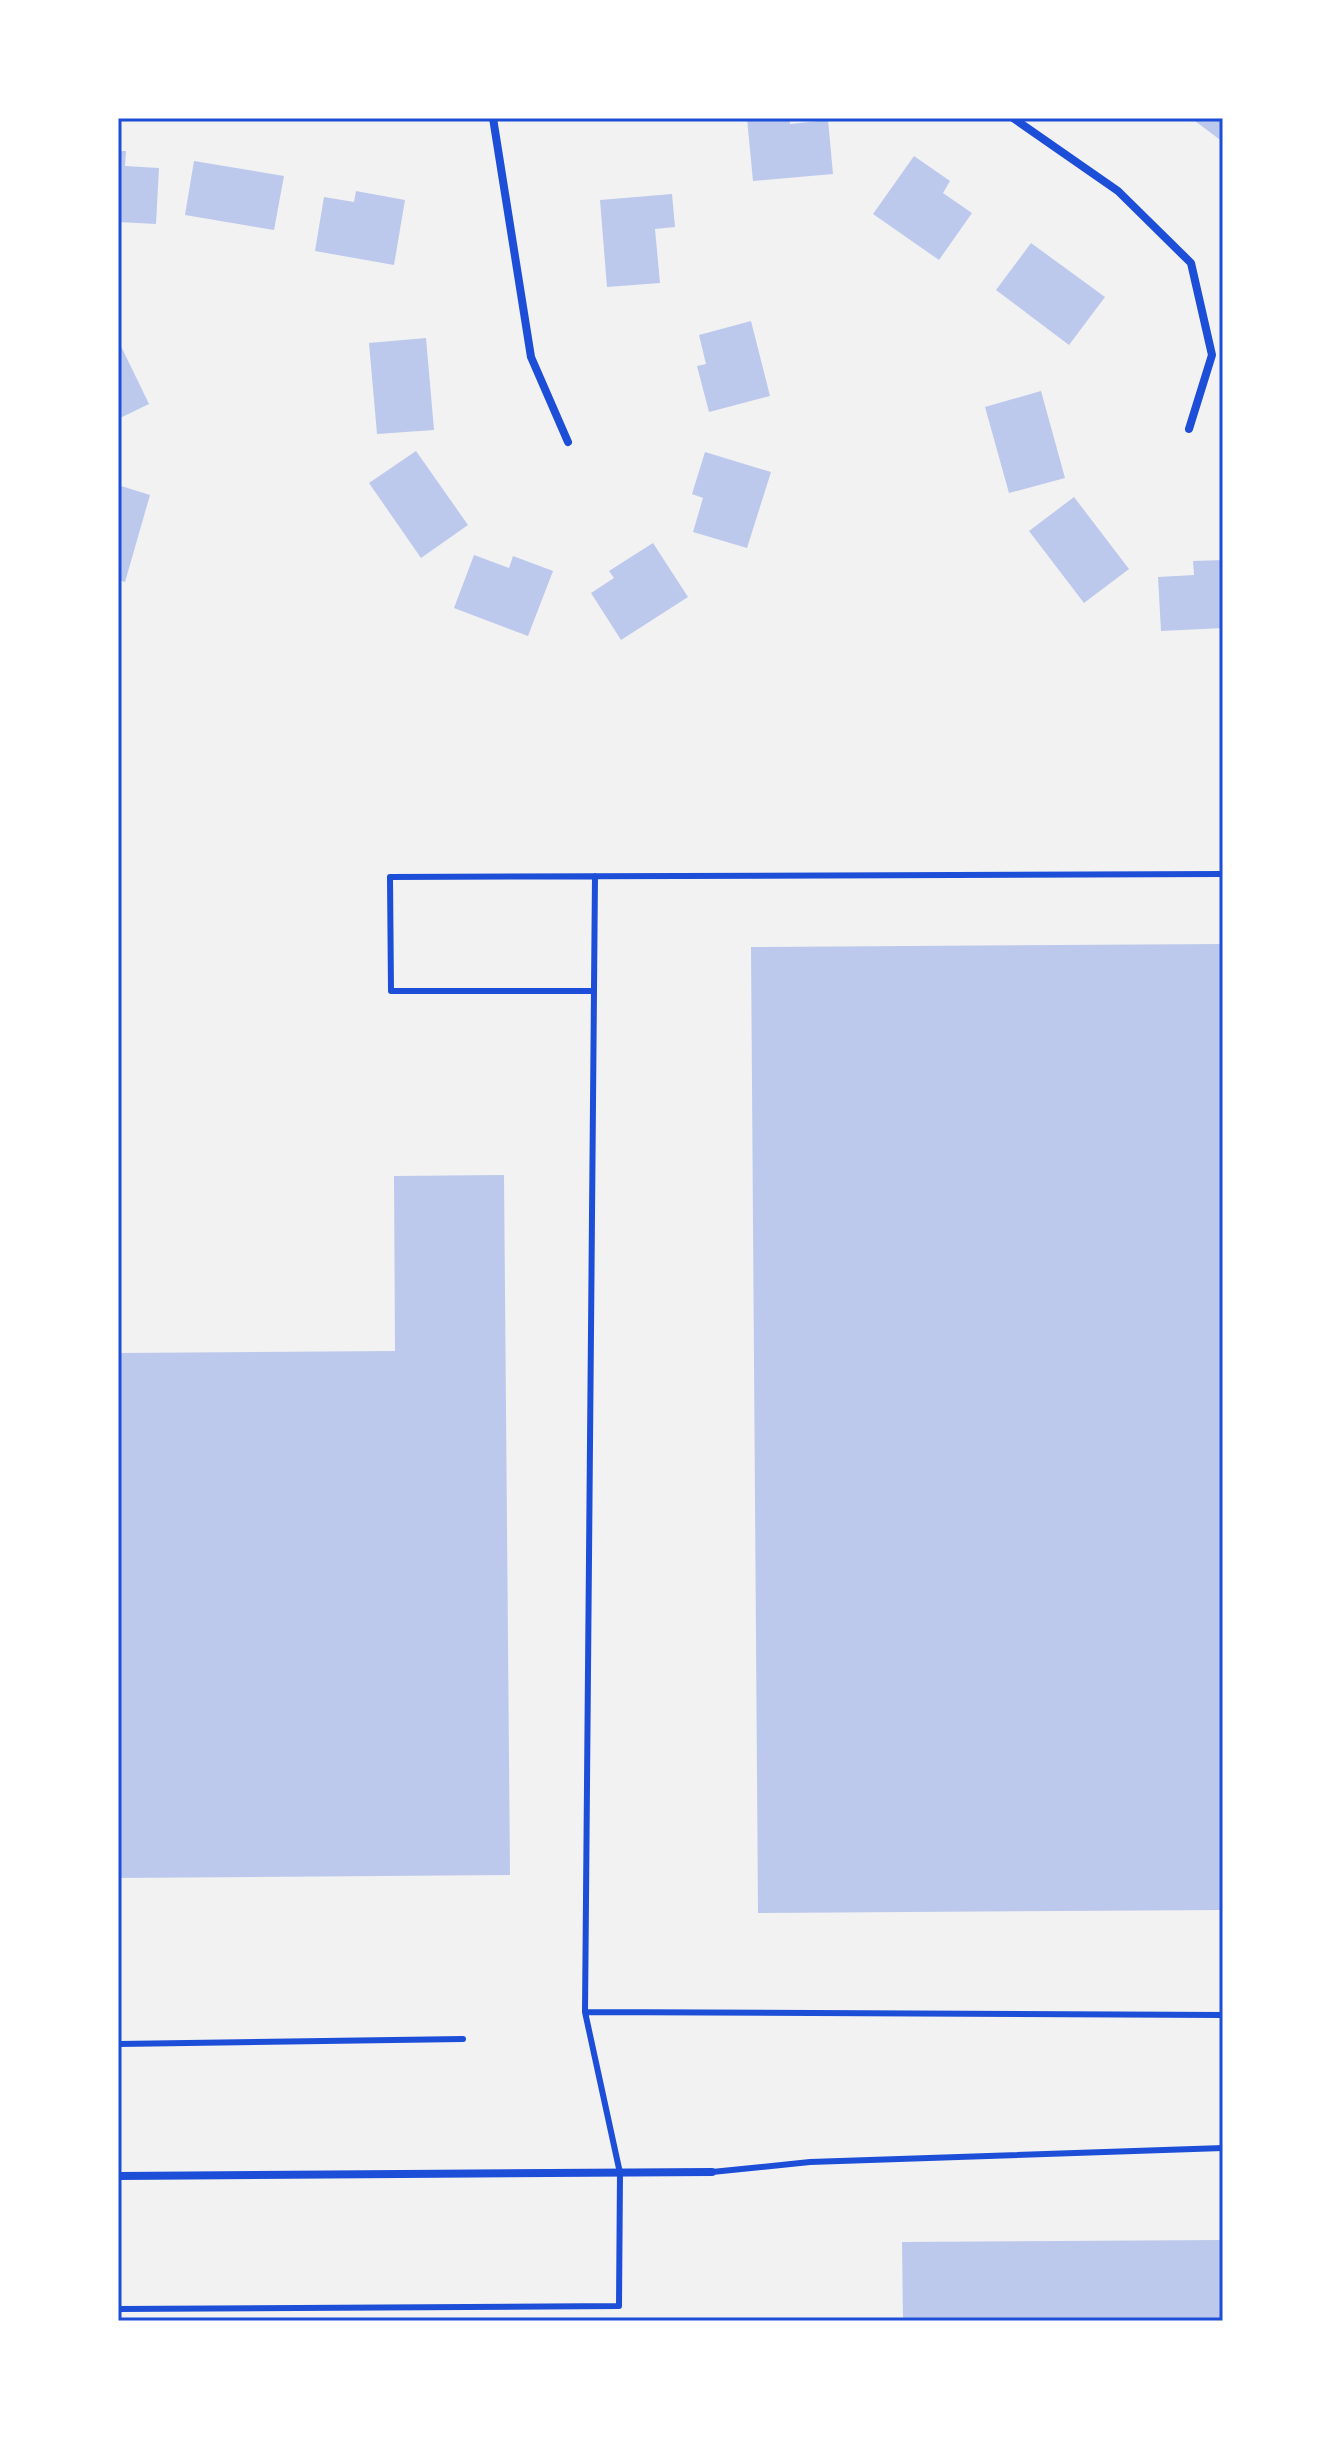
<svg xmlns="http://www.w3.org/2000/svg" width="1341" height="2439" font-family="Poppins,sans-serif">
<style>
.building{fill:#bdc9ec}
.lines{fill:none;stroke-linecap:round;stroke-linejoin:round}
.service{stroke:#1d4ed8;stroke-width:6}
.minor{stroke:#1d4ed8;stroke-width:8}
.neatline{fill:none;stroke:#1d4ed8;stroke-width:3}
</style>
<rect width="100%" height="100%" fill="#f2f2f2"/>
<path class="building" d="M 747,118 L 789,118 L 790,124 L 828,120 L 833,174 L 753,181 Z
M 1191,118 L 1223,118 L 1223,142 Z
M 118,151 L 126,151 L 125,166 L 159,168 L 156,224 L 118,222 Z
M 914,156 L 950,181 L 943,193 L 972,213 L 939,260 L 873,214 Z
M 194,161 L 284,176 L 274,230 L 185,215 Z
M 356,191 L 405,200 L 394,265 L 315,251 L 324,197 L 354,202 Z
M 672,194 L 675,227 L 655,229 L 660,283 L 607,287 L 600,200 Z
M 1031,243 L 1105,297 L 1069,345 L 996,290 Z
M 751,321 L 770,396 L 709,412 L 697,366 L 706,364 L 699,335 Z
M 426,338 L 434,430 L 377,434 L 369,343 Z
M 118,340 L 149,404 L 118,419 Z
M 1041,391 L 1065,478 L 1009,493 L 985,407 Z
M 416,451 L 468,525 L 421,558 L 369,483 Z
M 705,452 L 771,472 L 747,548 L 693,532 L 703,498 L 692,494 Z
M 118,485 L 150,495 L 125,582 L 118,580 Z
M 1074,497 L 1129,569 L 1084,603 L 1029,531 Z
M 653,543 L 688,597 L 621,640 L 591,593 L 614,578 L 609,571 Z
M 474,555 L 509,568 L 513,556 L 553,571 L 528,636 L 454,608 Z
M 1223,560 L 1223,628 L 1161,631 L 1158,577 L 1194,575 L 1193,561 Z
M 1223,944 L 1223,1910 L 758,1913 L 751,947 Z
M 504,1175 L 510,1875 L 118,1878 L 118,1353 L 395,1351 L 394,1176 Z
M 1223,2240 L 1223,2321 L 903,2321 L 902,2242 Z"/>
<g class="lines">
<path class="service" d="M 594,991 L 391,991 L 390,877 L 1223,874
M 585,2012 L 1223,2015
M 118,2044 L 463,2039
M 712,2172 L 810,2162 L 1223,2148
M 118,2309 L 619,2306 L 620,2173 L 585,2012 L 595,876"/>
<path class="minor" d="M 493,118 L 531,357 L 568,442
M 1013,118 L 1118,191 L 1191,263 L 1212,355 L 1189,429
M 118,2176 L 712,2172"/>
</g>
<rect width="1341" height="2439" fill="none" stroke="#ffffff" stroke-width="240"/>
<rect x="120" y="120" width="1101" height="2199" class="neatline"/>
</svg>
